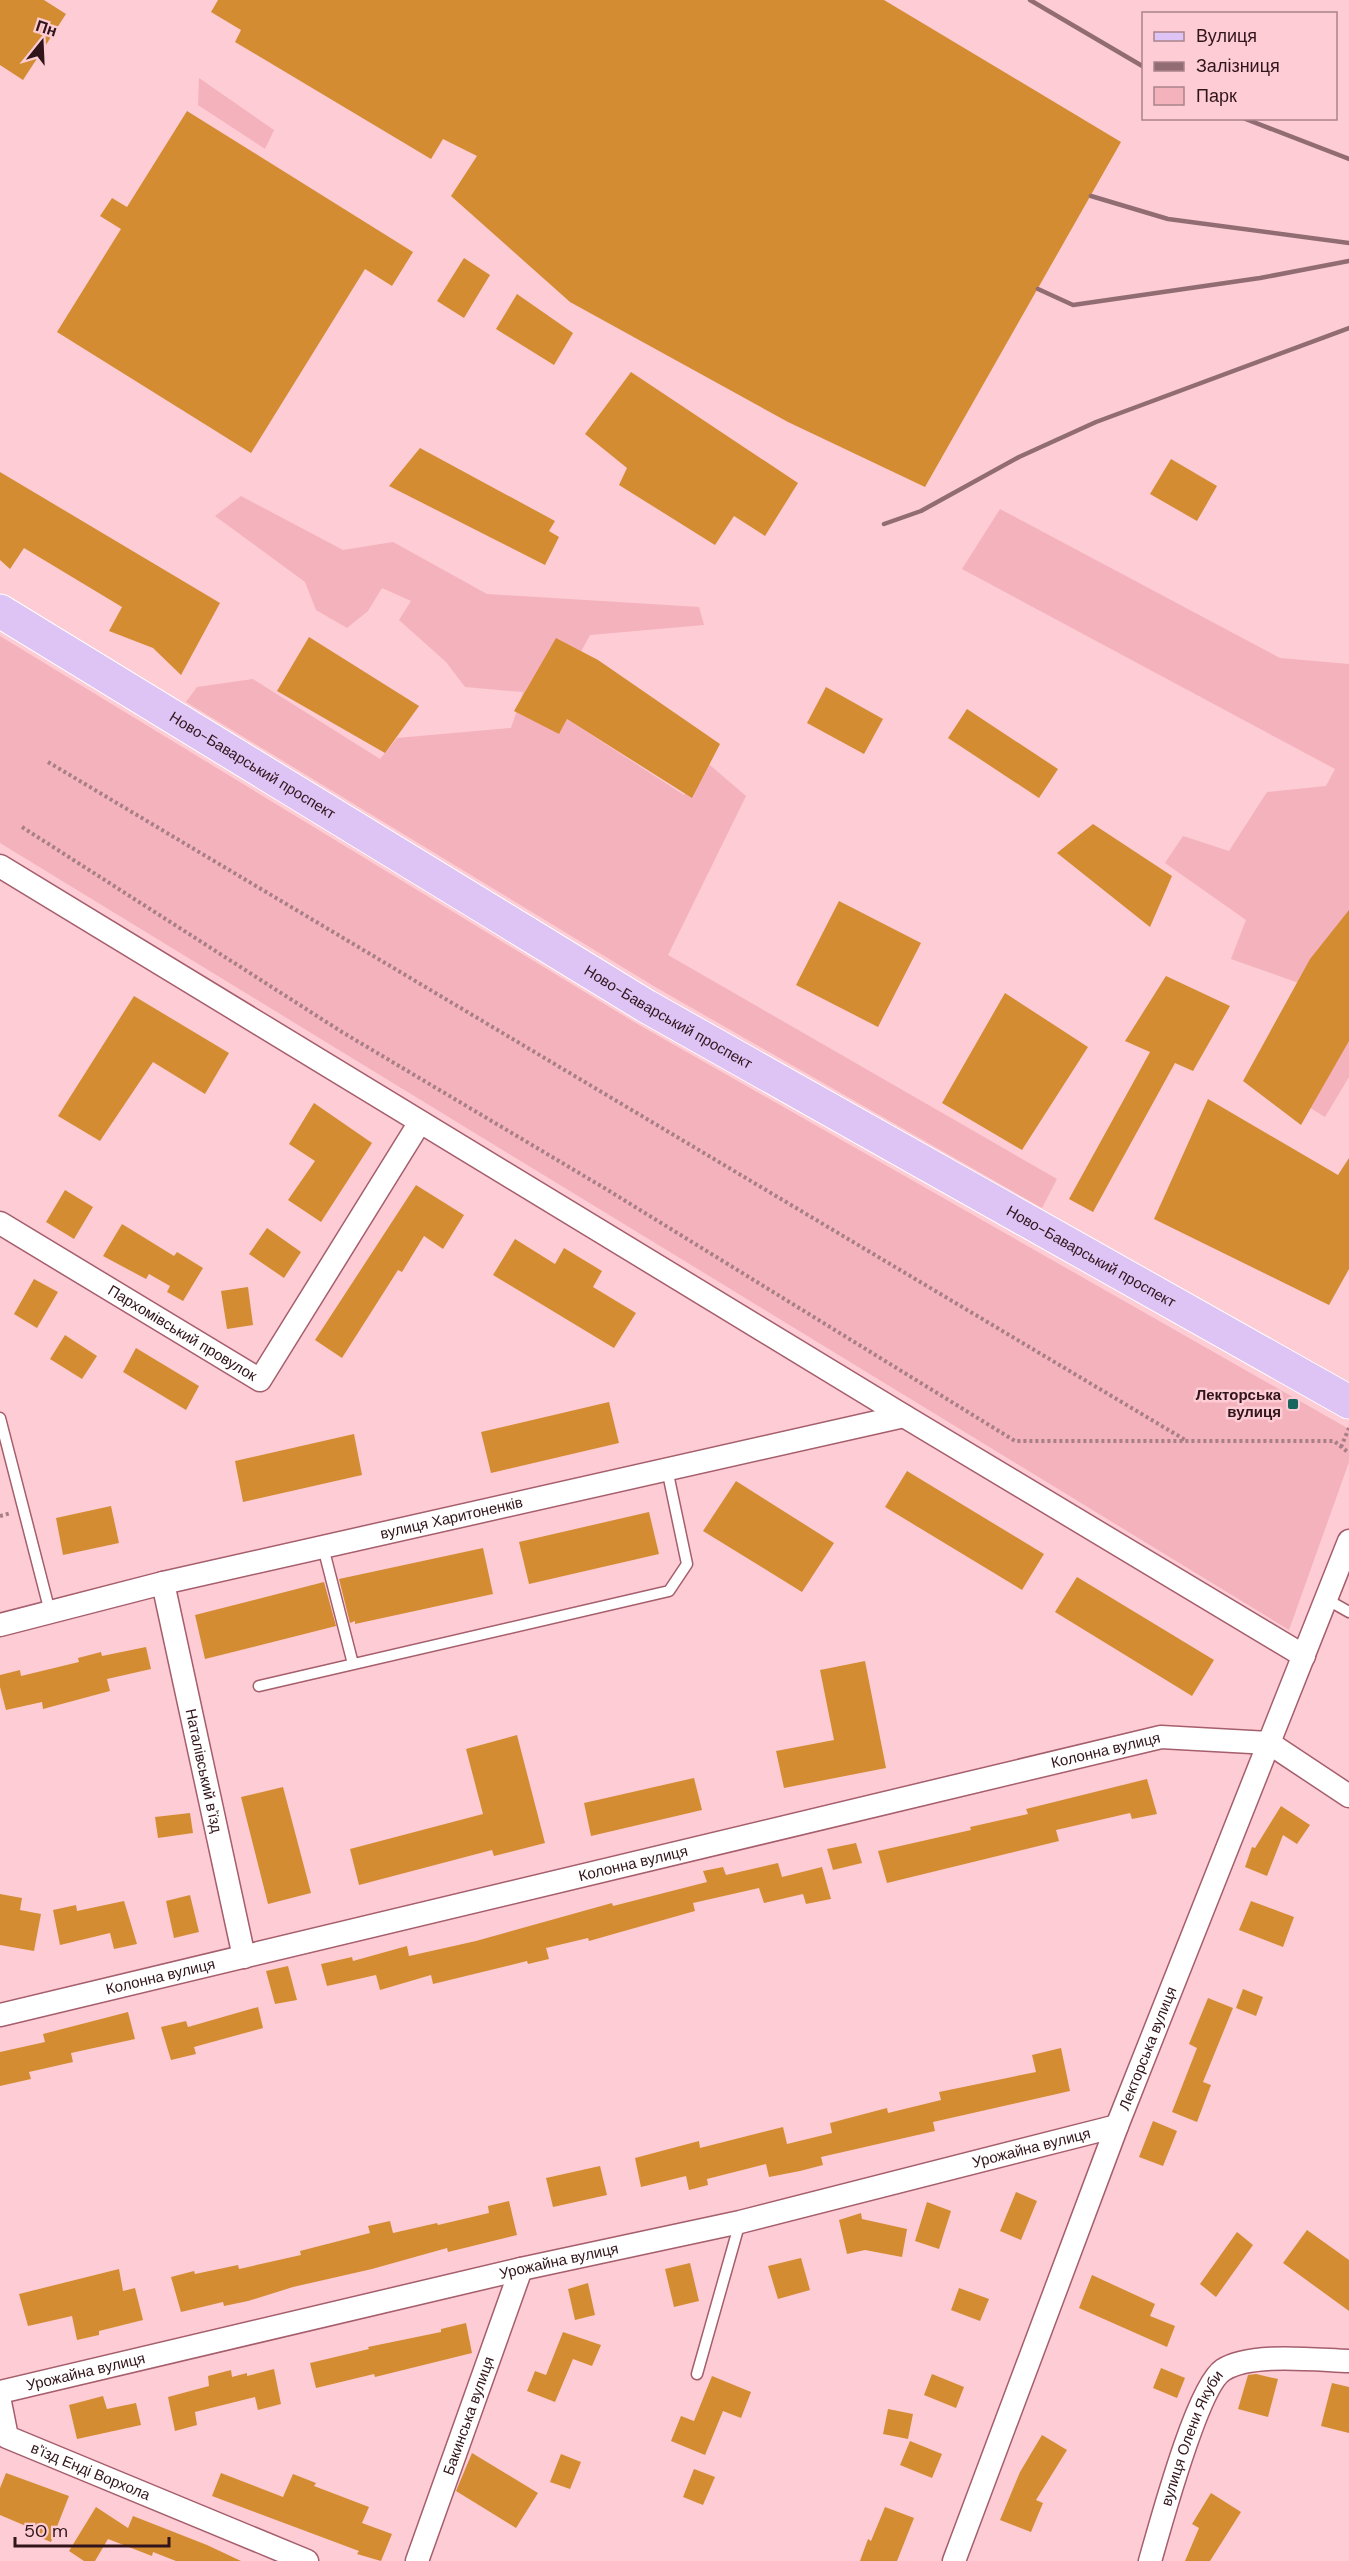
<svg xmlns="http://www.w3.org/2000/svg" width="1349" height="2561" font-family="'DM Sans',sans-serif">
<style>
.green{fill:#f4b2bd}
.building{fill:#d48c32}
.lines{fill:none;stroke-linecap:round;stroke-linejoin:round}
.lane-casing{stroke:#a55e6c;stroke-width:13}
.street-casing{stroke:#a55e6c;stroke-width:25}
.primary-casing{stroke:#fff;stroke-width:35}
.path{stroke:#a77f86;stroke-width:4;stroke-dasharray:3 3;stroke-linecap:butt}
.lane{stroke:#fff;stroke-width:10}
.street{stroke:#fff;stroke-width:22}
.primary{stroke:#dec3f5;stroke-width:33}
.rail{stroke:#926c73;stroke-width:4.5}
.poi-dot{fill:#186560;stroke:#fdccd4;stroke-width:2}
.labels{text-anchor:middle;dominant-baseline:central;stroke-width:5;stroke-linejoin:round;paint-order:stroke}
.street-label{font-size:15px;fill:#31151b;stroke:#fdccd4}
.poi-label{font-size:15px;font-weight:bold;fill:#31151b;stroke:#fdccd4;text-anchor:end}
</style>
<rect width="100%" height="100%" fill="#fdccd4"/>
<path class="green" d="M 199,78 L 274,130 L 265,149 L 198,105 Z
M 241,496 L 343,550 L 393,542 L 487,594 L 699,607 L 704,625 L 590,635 L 550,708 L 684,795 L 704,760 L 746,796 L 668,955 L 1057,1179 L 1042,1208 L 657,988 L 186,702 L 197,687 L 253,679 L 380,759 L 397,738 L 511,728 L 523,692 L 465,687 L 446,662 L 399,620 L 411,601 L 382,588 L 368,611 L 347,628 L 316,610 L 305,582 L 215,516 Z
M 1000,509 L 1280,658 L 1349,664 L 1349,918 L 1307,986 L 1231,959 L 1246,920 L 1165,863 L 1183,836 L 1229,851 L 1267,792 L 1326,786 L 1335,769 L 962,569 Z
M 0,636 L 634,1022 L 1349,1429 L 1349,1462 L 1289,1630 L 0,843 Z
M 1349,1036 L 1349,1077 L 1325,1117 L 1307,1106 Z"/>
<path class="building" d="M 0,0 L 44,0 L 66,14 L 23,80 L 0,65 Z
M 218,0 L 884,0 L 1121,142 L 925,487 L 788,422 L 570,302 L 451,196 L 477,156 L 443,139 L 431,159 L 235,42 L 241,30 L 211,12 Z
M 187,111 L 413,252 L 392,286 L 365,269 L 251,453 L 57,332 L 121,229 L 100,216 L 112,198 L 127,207 Z
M 464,258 L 490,275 L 464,318 L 437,301 Z
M 517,294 L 573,333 L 554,365 L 496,329 Z
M 631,372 L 798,483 L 765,536 L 734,516 L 715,545 L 619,485 L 627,468 L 585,434 Z
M 420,448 L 555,521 L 549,531 L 559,537 L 545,565 L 389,486 Z
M 1171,459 L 1217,486 L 1197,521 L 1150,494 Z
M 0,472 L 220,603 L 181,675 L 153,648 L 109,631 L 122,607 L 24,548 L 10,569 L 0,560 Z
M 309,637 L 419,706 L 385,753 L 277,691 Z
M 556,638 L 598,660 L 720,744 L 692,798 L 567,719 L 559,734 L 514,711 Z
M 826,687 L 883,719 L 864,754 L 807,723 Z
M 967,709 L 1058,769 L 1039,798 L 948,738 Z
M 1093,824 L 1172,876 L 1150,927 L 1057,853 Z
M 839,901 L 921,943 L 878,1027 L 796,985 Z
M 1349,910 L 1349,1041 L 1301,1125 L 1243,1081 L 1310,959 Z
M 1166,976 L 1230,1006 L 1193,1071 L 1175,1063 L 1093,1212 L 1069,1199 L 1150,1052 L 1125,1041 Z
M 1005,993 L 1088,1047 L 1022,1150 L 942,1103 Z
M 134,996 L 229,1053 L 205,1094 L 153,1062 L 100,1141 L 58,1116 Z
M 1208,1099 L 1338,1175 L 1349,1158 L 1349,1269 L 1329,1305 L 1154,1219 Z
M 314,1103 L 372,1143 L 321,1222 L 288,1200 L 315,1161 L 289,1144 Z
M 416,1185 L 464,1215 L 443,1249 L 424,1236 L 402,1272 L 398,1270 L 342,1358 L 315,1340 Z
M 65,1190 L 93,1207 L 74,1239 L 46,1222 Z
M 122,1224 L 174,1256 L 177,1252 L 203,1268 L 183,1301 L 167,1292 L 170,1286 L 149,1274 L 146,1279 L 103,1256 Z
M 267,1228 L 301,1252 L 284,1278 L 249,1254 Z
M 515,1239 L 555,1264 L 564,1248 L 602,1271 L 593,1287 L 636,1313 L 614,1348 L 493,1275 Z
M 34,1279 L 58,1292 L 37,1328 L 14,1314 Z
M 248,1287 L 253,1325 L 227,1329 L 221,1291 Z
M 65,1335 L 97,1356 L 82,1379 L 50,1359 Z
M 136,1348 L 199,1386 L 186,1410 L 123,1372 Z
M 609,1402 L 619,1443 L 491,1473 L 481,1432 Z
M 354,1434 L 362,1475 L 243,1502 L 235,1461 Z
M 907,1471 L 1044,1554 L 1022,1590 L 885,1507 Z
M 736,1481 L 834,1543 L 802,1592 L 703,1531 Z
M 111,1506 L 119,1543 L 63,1555 L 56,1518 Z
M 649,1512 L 659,1554 L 529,1584 L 519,1542 Z
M 483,1548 L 493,1594 L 355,1624 L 355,1621 L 350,1623 L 339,1579 Z
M 1077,1577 L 1214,1660 L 1192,1696 L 1055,1612 Z
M 324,1582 L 336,1626 L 205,1659 L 195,1615 Z
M 146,1647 L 151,1669 L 107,1679 L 110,1691 L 43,1709 L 42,1702 L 6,1710 L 0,1687 L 0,1675 L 20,1670 L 21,1676 L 79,1662 L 78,1658 L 101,1652 L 102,1656 Z
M 865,1661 L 886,1768 L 784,1788 L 776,1751 L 834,1740 L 820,1670 Z
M 517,1735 L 545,1843 L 494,1856 L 492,1850 L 359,1885 L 350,1849 L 483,1814 L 466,1749 Z
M 694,1778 L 702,1810 L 591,1836 L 584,1803 Z
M 1147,1779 L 1157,1814 L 1132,1819 L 1130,1813 L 1056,1830 L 1059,1841 L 887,1883 L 878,1851 L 971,1830 L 970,1827 L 1028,1814 L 1026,1809 Z
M 283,1787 L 311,1893 L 268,1904 L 241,1797 Z
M 1281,1806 L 1310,1825 L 1297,1844 L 1283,1835 L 1267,1876 L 1245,1867 L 1252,1847 L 1255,1848 Z
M 190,1813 L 193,1833 L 158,1838 L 155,1817 Z
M 856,1843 L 862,1863 L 833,1870 L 827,1849 Z
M 778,1863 L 782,1877 L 822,1867 L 831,1899 L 806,1904 L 803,1894 L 764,1903 L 759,1888 L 693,1903 L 695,1911 L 656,1922 L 589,1941 L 588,1938 L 546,1948 L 549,1959 L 528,1964 L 527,1961 L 433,1984 L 431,1975 L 380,1990 L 376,1975 L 327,1986 L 321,1964 L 352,1957 L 353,1961 L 407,1946 L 409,1956 L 476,1941 L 612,1903 L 613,1906 L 707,1882 L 703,1871 L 723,1867 L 726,1875 Z
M 0,1894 L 22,1898 L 20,1910 L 41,1914 L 34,1951 L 0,1945 Z
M 190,1895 L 199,1932 L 174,1938 L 166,1901 Z
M 124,1901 L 137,1944 L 114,1949 L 110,1933 L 60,1945 L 53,1910 L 76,1905 L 77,1911 Z
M 1251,1901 L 1294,1917 L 1283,1947 L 1239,1930 Z
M 288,1966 L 297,2000 L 275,2004 L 266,1971 Z
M 1243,1989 L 1263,1997 L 1256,2016 L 1236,2008 Z
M 1208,1998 L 1233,2008 L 1203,2082 L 1211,2085 L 1197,2122 L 1172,2112 L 1197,2048 L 1189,2044 Z
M 258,2007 L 263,2028 L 194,2047 L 196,2054 L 171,2060 L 161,2027 L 186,2021 L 188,2027 Z
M 128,2012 L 135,2039 L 71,2053 L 73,2062 L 29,2072 L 31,2079 L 0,2086 L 0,2052 L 45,2042 L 43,2034 Z
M 1061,2048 L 1070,2091 L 933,2122 L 935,2131 L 821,2157 L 823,2165 L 800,2171 L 769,2177 L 766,2164 L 707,2179 L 708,2185 L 689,2190 L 686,2176 L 641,2187 L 635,2158 L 699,2141 L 700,2148 L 783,2127 L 787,2144 L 832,2133 L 830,2123 L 887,2108 L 888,2113 L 941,2100 L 939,2092 L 1036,2072 L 1032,2055 Z
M 1153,2121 L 1177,2131 L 1163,2166 L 1139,2157 Z
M 600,2166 L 607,2195 L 553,2207 L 546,2178 Z
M 1016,2192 L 1037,2201 L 1021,2240 L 1000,2231 Z
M 509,2201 L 517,2235 L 448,2252 L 447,2248 L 372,2269 L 293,2287 L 248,2301 L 224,2306 L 223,2302 L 181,2312 L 171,2277 L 194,2271 L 195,2274 L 238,2265 L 239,2269 L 301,2255 L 300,2251 L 370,2233 L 368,2226 L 390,2221 L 393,2233 L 437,2223 L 438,2225 L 489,2213 L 488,2206 Z
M 927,2202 L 951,2211 L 939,2249 L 915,2241 Z
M 861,2213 L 862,2219 L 907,2229 L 902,2257 L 865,2250 L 847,2254 L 839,2220 Z
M 1307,2230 L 1349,2260 L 1349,2311 L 1283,2263 Z
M 1237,2232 L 1253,2245 L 1216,2297 L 1200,2284 Z
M 801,2258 L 810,2290 L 778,2299 L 768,2266 Z
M 690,2263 L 699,2301 L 674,2307 L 665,2269 Z
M 119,2269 L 123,2291 L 135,2288 L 143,2320 L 99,2331 L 99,2335 L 77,2340 L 72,2316 L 28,2326 L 19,2294 Z
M 1092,2275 L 1155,2304 L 1150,2316 L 1175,2326 L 1167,2347 L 1079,2308 Z
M 588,2283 L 595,2315 L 575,2320 L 568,2289 Z
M 959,2288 L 989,2299 L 980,2321 L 951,2310 Z
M 466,2323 L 472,2353 L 375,2377 L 374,2374 L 316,2388 L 310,2363 L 369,2349 L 368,2347 L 441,2332 L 441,2329 Z
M 563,2332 L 601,2345 L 592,2366 L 573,2359 L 555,2402 L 527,2391 L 535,2371 L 546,2375 Z
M 1161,2368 L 1185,2378 L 1177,2398 L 1153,2388 Z
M 274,2369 L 281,2404 L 258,2410 L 255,2397 L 195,2412 L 197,2425 L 175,2431 L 168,2397 L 209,2386 L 208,2376 L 231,2370 L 232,2377 L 247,2373 L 247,2376 Z
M 932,2374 L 964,2387 L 956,2408 L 924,2395 Z
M 1256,2374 L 1278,2379 L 1268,2417 L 1238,2409 L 1248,2375 Z
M 712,2376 L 751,2392 L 741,2418 L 723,2411 L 705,2455 L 671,2441 L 681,2416 L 694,2421 Z
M 1332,2383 L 1349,2387 L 1349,2433 L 1321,2426 Z
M 103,2396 L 107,2409 L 136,2403 L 141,2425 L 77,2439 L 69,2405 Z
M 888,2409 L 913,2414 L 908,2439 L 883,2434 Z
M 1042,2435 L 1067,2450 L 1036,2500 L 1043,2503 L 1031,2532 L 1000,2520 L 1020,2472 Z
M 910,2441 L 942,2454 L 932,2478 L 900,2465 Z
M 472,2453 L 538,2493 L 516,2528 L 456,2491 Z
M 561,2454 L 581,2462 L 570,2489 L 550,2482 Z
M 694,2469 L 715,2477 L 703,2505 L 683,2497 Z
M 6,2473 L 69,2496 L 51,2542 L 31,2534 L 33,2529 L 0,2515 L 0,2488 Z
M 221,2473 L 283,2497 L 293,2474 L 316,2483 L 314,2486 L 369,2507 L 362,2523 L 392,2534 L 381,2561 L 357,2554 L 359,2551 L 212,2496 Z
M 1211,2493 L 1241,2512 L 1210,2561 L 1185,2561 L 1199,2528 L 1192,2524 Z
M 96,2507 L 128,2528 L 133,2516 L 207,2545 L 241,2561 L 176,2561 L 153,2552 L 152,2556 L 108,2539 L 95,2561 L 84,2561 L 69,2551 Z
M 885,2507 L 914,2518 L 897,2561 L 860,2561 L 868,2539 L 871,2541 Z"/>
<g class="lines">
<defs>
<path id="lane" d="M 0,1418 L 50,1612
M 323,1547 L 353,1664
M 1326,1599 L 1349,1612
M 259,1686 L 669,1591 L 687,1564 L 667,1469
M 697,2374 L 740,2222"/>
<g id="street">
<path d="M 0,866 L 904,1416 L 1304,1656"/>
<path id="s1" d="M 0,1223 L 260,1380 L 420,1122"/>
<path id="s2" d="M 163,1583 L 244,1957"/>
<path id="s3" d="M 0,1625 L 163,1583 L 904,1416"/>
<path id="s4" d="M 0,2015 L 1161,1737 L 1269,1743 L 1349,1796"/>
<path id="s5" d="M 0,2392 L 521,2269 L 740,2222 L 1117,2126"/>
<path id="s6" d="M 0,2402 L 7,2437 L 307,2561"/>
<path id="s7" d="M 417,2561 L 521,2269"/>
<path id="s8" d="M 954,2561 L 1117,2126 L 1349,1541"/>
<path id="s9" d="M 1150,2561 C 1160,2527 1197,2387 1223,2370 C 1250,2352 1316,2360 1349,2361"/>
</g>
<g id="primary">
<path id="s10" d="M 0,611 L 646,1006 L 1349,1402"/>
</g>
</defs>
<use href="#lane" class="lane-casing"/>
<use href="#street" class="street-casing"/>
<use href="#primary" class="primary-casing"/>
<path class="path" d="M 48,762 L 1187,1441
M 22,827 L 342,1032 L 606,1189 L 1015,1441 L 1334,1441 L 1349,1453
M 1341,1447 L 1349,1428
M 0,1516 L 11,1513"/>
<use href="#lane" class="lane"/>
<use href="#street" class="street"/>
<use href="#primary" class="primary"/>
<path class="rail" d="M 1030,0 L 1144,67
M 1243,118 L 1349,159
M 1091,196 L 1168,219 L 1349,243
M 1038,289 L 1073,305 L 1260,278 L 1349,261
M 884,524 L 921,511 L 1019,457 L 1096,422 L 1349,328"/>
</g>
<rect class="poi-dot" x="1287" y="1398" width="12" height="12" rx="3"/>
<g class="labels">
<g class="street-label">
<text stroke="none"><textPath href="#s10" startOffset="296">Ново-Баварський проспект</textPath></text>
<text stroke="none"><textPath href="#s10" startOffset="782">Ново-Баварський проспект</textPath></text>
<text stroke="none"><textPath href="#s10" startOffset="1268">Ново-Баварський проспект</textPath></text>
<text stroke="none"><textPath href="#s1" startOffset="213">Пархомівський провулок</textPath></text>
<text stroke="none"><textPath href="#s3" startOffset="464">вулиця Харитоненків</textPath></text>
<text stroke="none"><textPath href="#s4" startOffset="1137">Колонна вулиця</textPath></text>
<text stroke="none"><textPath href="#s2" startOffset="192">Наталівський в'їзд</textPath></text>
<text stroke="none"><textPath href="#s4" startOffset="651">Колонна вулиця</textPath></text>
<text stroke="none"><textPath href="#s4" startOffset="165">Колонна вулиця</textPath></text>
<text stroke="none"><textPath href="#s8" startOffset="548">Лекторська вулиця</textPath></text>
<text stroke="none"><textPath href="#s5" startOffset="1060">Урожайна вулиця</textPath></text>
<text stroke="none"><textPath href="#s5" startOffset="574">Урожайна вулиця</textPath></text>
<text stroke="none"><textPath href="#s5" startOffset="88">Урожайна вулиця</textPath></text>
<text stroke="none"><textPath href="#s7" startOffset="154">Бакинська вулиця</textPath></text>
<text stroke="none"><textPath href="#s9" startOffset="130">вулиця Олени Якуби</textPath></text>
<text stroke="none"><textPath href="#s6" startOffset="126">в'їзд Енді Ворхола</textPath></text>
</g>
<g class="poi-label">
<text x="1281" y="1395">Лекторська<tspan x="1281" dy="17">вулиця</tspan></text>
</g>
</g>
<rect x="1142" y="12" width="195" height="108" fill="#fdccd4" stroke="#ab838a" stroke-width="1.5"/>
<rect x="1154" y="32" width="30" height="9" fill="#dec3f5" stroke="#ab838a" stroke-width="1.5"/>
<text x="1196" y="42" font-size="18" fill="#31151b">Вулиця</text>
<rect x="1154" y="62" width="30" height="9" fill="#926c73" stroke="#ab838a" stroke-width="1.5"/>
<text x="1196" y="72" font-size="18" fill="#31151b">Залізниця</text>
<rect x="1154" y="87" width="30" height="18" fill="#f4b2bd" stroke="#ab838a" stroke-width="1.5"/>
<text x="1196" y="102" font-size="18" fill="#31151b">Парк</text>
<g transform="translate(42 42) rotate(18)" stroke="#fdccd4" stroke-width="4.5" paint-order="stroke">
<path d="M0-4.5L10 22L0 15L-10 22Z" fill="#31151b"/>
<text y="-9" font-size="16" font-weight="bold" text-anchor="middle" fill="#31151b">Пн</text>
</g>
<path d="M15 2537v9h154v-9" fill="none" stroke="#31151b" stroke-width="3"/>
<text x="24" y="2537" font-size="18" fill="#31151b" stroke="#fdccd4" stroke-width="4.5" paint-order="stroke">50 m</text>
</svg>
